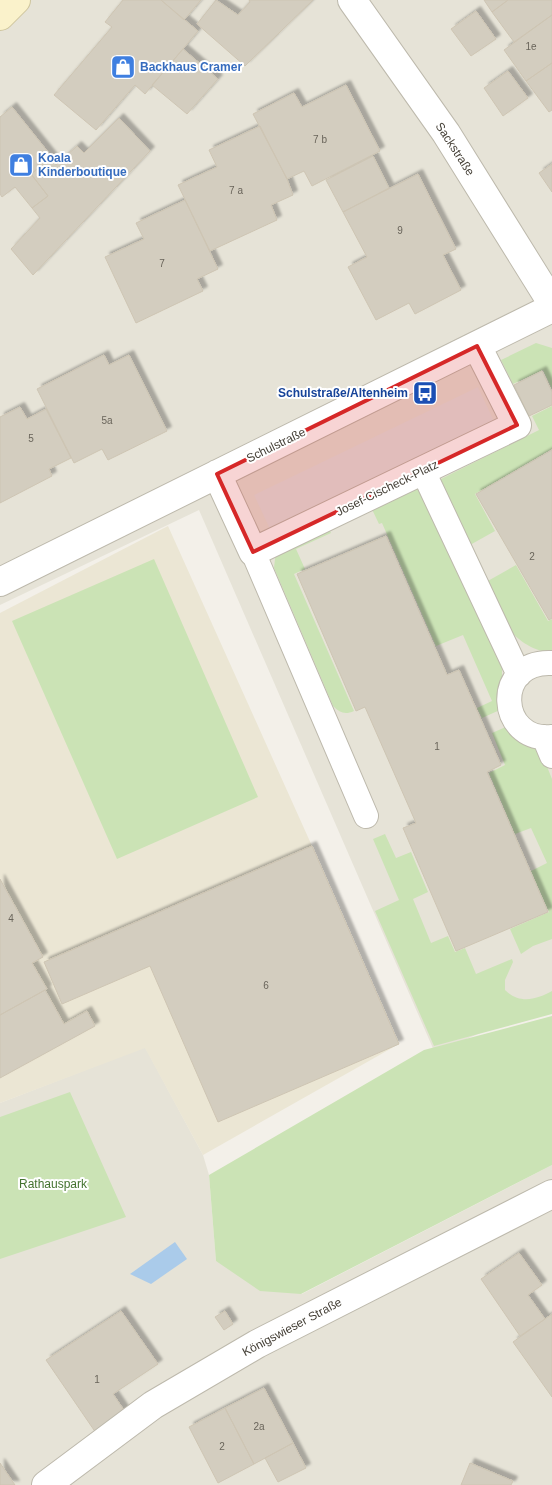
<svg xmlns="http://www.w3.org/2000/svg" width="552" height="1485" font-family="Helvetica,sans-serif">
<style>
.residential{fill:#e6e3d7}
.education{fill:#ebe6d4}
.green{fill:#cbe3b5}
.parking{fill:#e4e3e0}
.water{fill:#aacbea}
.building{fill:#d3cdbf;stroke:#cec5b3;filter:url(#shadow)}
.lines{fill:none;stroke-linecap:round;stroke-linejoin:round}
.service-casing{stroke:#bdb9ac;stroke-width:26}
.minor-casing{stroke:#bdb9ac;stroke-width:30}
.secondary-casing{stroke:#cec59c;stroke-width:30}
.service{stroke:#fff;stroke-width:24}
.minor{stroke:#fff;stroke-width:28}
.secondary{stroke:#faf2cb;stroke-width:28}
.marked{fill:#d62828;fill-opacity:0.2;stroke:#d62828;stroke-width:4;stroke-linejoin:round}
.labels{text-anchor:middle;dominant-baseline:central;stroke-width:4;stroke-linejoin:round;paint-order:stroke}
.number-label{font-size:10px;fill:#69645a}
.shop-label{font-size:12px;font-weight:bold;fill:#366cbe;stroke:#fff;text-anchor:start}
.street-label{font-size:12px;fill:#464138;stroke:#fff}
.transit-label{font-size:12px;font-weight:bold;fill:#164399;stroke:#fff;text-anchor:end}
.park-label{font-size:12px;fill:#447330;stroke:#fff}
</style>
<defs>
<filter id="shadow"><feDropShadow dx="4.5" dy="-4.5" stdDeviation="1" flood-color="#0004"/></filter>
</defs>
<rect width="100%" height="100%" fill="#f3f0e9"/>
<path class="residential" d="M 0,0 L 552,0 L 552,1001 L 435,1053 L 199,510 L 0,605 Z
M 145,1047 L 203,1155 L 209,1175 L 216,1261 L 302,1294 L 552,1165 L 552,1485 L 0,1485 L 0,1103 Z"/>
<path class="education" d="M 168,526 L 312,846 L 399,1044 L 203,1155 L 145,1048 L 0,1103 L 0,613 Z"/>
<path class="green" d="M 536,343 L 552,348 L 552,389 L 543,370 L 513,384 L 501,360 Z
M 552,406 L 552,449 L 475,494 L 495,531 L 470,545 L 439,480 L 539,430 L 532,416 Z
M 422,486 L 502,666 L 502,709 L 482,718 L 477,708 L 492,701 L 463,635 L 436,646 L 382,523 L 379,524 L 369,503 Z
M 326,523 L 331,533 L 296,549 L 305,569 L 294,574 L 354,711 C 345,715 340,713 333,706 L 274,568 L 276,550 Z
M 154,559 L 258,797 L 117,859 L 12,621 Z
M 516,565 L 548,621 L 552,619 L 552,654 C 507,644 504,619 486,582 Z
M 508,726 L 538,744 L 552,779 L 552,939 L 533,946 L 521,954 L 510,929 L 549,912 L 531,871 L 547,863 L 531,828 L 515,834 L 489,773 L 505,765 L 492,733 Z
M 385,834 L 396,858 L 411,852 L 428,892 L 413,899 L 431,943 L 448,936 L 455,952 L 465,948 L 476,974 L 512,959 L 513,962 L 505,980 L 505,990 C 519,1004 536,1000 552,991 L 552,1014 L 434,1046 L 375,911 L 399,900 L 373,839 Z
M 552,1016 L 552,1165 L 301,1294 L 260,1291 L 216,1261 L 209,1175 L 424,1050 Z
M 70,1092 L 126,1217 L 0,1259 L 0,1117 Z"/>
<path class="parking" d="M 478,387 L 500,434 L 276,542 L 254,495 Z"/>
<path class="water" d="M 175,1242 L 187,1259 L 151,1284 L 130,1274 Z"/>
<path class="building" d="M 123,0 L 161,0 L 198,31 L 145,94 L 135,85 L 96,130 L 54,95 L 112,27 L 105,22 Z
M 161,0 L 201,0 L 184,20 Z
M 216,0 L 238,15 L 250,2 L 249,0 L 313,0 L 245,66 L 197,24 Z
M 484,0 L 508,0 L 492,12 Z
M 508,0 L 552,0 L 552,15 L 514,42 L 492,12 Z
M 476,11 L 496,39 L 471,56 L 451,29 Z
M 552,15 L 552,63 L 526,81 L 504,50 Z
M 183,49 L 218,79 L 187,114 L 152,85 Z
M 552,63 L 552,110 L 549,112 L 526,81 Z
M 508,71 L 528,98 L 503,116 L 484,88 Z
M 346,85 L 380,151 L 312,186 L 304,171 L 287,179 L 253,114 L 294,93 L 302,107 Z
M 12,107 L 52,157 L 31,174 L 48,196 L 32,208 L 15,187 L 2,197 L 0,194 L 0,117 Z
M 119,118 L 150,151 L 33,275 L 11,249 L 40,218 L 32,208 L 48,196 L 31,174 L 52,157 L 56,165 L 77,146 L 84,153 Z
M 260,126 L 287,179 L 293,195 L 271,205 L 277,220 L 210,251 L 178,185 L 217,167 L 209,150 Z
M 373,156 L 389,188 L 343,212 L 326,180 Z
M 552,164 L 552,192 L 539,173 Z
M 418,174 L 456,249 L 443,255 L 461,290 L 415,314 L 409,303 L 376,320 L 348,267 L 367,257 L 343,212 Z
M 185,200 L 218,269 L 197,279 L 203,291 L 136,323 L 105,257 L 144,239 L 136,223 Z
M 104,355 L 109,365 L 129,355 L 167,431 L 108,460 L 102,449 L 74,463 L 37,389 Z
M 542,371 L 552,392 L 552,405 L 529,416 L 514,385 Z
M 20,407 L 27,419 L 46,409 L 71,458 L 49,469 L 52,476 L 0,503 L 0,417 Z
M 552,450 L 552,618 L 549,620 L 476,494 Z
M 386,536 L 447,675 L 459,670 L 501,765 L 487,772 L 548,912 L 456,951 L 403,828 L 416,823 L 365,707 L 356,711 L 297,574 Z
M 312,846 L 399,1044 L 218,1122 L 150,966 L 62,1004 L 44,962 Z
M 0,879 L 43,957 L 32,963 L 47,989 L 0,1015 Z
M 45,990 L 64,1024 L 87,1011 L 95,1026 L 0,1078 L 0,1015 Z
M 519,1253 L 542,1285 L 528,1295 L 545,1319 L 520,1336 L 481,1279 Z
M 121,1311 L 158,1364 L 113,1394 L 126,1413 L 96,1433 L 46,1360 Z
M 225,1311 L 233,1324 L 224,1330 L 215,1317 Z
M 552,1314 L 552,1397 L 513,1342 Z
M 264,1388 L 293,1443 L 254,1464 L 225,1408 Z
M 225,1408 L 254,1464 L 218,1483 L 189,1427 Z
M 293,1443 L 306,1468 L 278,1482 L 265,1458 Z
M 0,1463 L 15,1485 L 0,1485 Z
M 470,1463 L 513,1481 L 511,1485 L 461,1485 Z"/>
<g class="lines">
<defs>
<path id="service" d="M 423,471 L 519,675
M 253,552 L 366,816
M 552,663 C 492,660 498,743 552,737
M 544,737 L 552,756"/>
<path id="minor" d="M 352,0 L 446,133 L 552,303
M 217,474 L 253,552 L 517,425 L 477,346
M 0,582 L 552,308
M 46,1485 L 153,1405 L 257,1344 L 552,1194"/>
<path id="secondary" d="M 0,16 L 16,0"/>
</defs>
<use href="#service" class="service-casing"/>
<use href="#minor" class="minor-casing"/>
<use href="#secondary" class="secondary-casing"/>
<use href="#service" class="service"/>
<use href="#minor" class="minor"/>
<use href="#secondary" class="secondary"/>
</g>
<path class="marked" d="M 477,346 L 517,425 L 253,552 L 217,474 Z"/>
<defs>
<symbol id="shop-square" viewBox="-11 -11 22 22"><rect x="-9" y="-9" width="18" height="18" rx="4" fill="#3f7fe0" stroke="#fff"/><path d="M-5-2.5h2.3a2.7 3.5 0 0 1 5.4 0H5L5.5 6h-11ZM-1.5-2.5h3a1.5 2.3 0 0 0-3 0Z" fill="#fff"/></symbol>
<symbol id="bus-square" viewBox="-11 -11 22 22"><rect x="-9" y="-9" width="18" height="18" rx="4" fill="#1a4fb4" stroke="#fff"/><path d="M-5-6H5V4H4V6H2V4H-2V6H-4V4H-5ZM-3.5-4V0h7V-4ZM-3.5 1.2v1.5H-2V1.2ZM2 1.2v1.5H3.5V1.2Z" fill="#fff"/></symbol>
</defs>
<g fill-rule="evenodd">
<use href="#shop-square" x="109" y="53" width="28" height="28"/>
<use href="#shop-square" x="7" y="151" width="28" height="28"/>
<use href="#bus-square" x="411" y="379" width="28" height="28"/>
</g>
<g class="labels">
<g class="number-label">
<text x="531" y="46">1e</text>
<text x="320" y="139">7 b</text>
<text x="236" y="190">7 a</text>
<text x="400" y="230">9</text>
<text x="162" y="263">7</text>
<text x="107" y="420">5a</text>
<text x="31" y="438">5</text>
<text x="532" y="556">2</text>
<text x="437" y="746">1</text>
<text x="11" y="918">4</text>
<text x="266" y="985">6</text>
<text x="97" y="1379">1</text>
<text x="259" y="1426">2a</text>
<text x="222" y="1446">2</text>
</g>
<g class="shop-label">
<text x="140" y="67">Backhaus Cramer</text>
<text x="38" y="158">Koala<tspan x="38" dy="14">Kinderboutique</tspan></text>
</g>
<g class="street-label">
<text transform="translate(455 149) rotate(57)">Sackstraße</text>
<text transform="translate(276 445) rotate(-26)">Schulstraße</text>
<text transform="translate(387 488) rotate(-26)">Josef-Cischeck-Platz</text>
<text transform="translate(292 1327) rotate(-28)">Königswieser Straße</text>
</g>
<g class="transit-label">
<text x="408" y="393">Schulstraße/Altenheim</text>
</g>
<g class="park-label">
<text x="53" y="1184">Rathauspark</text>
</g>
</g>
</svg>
